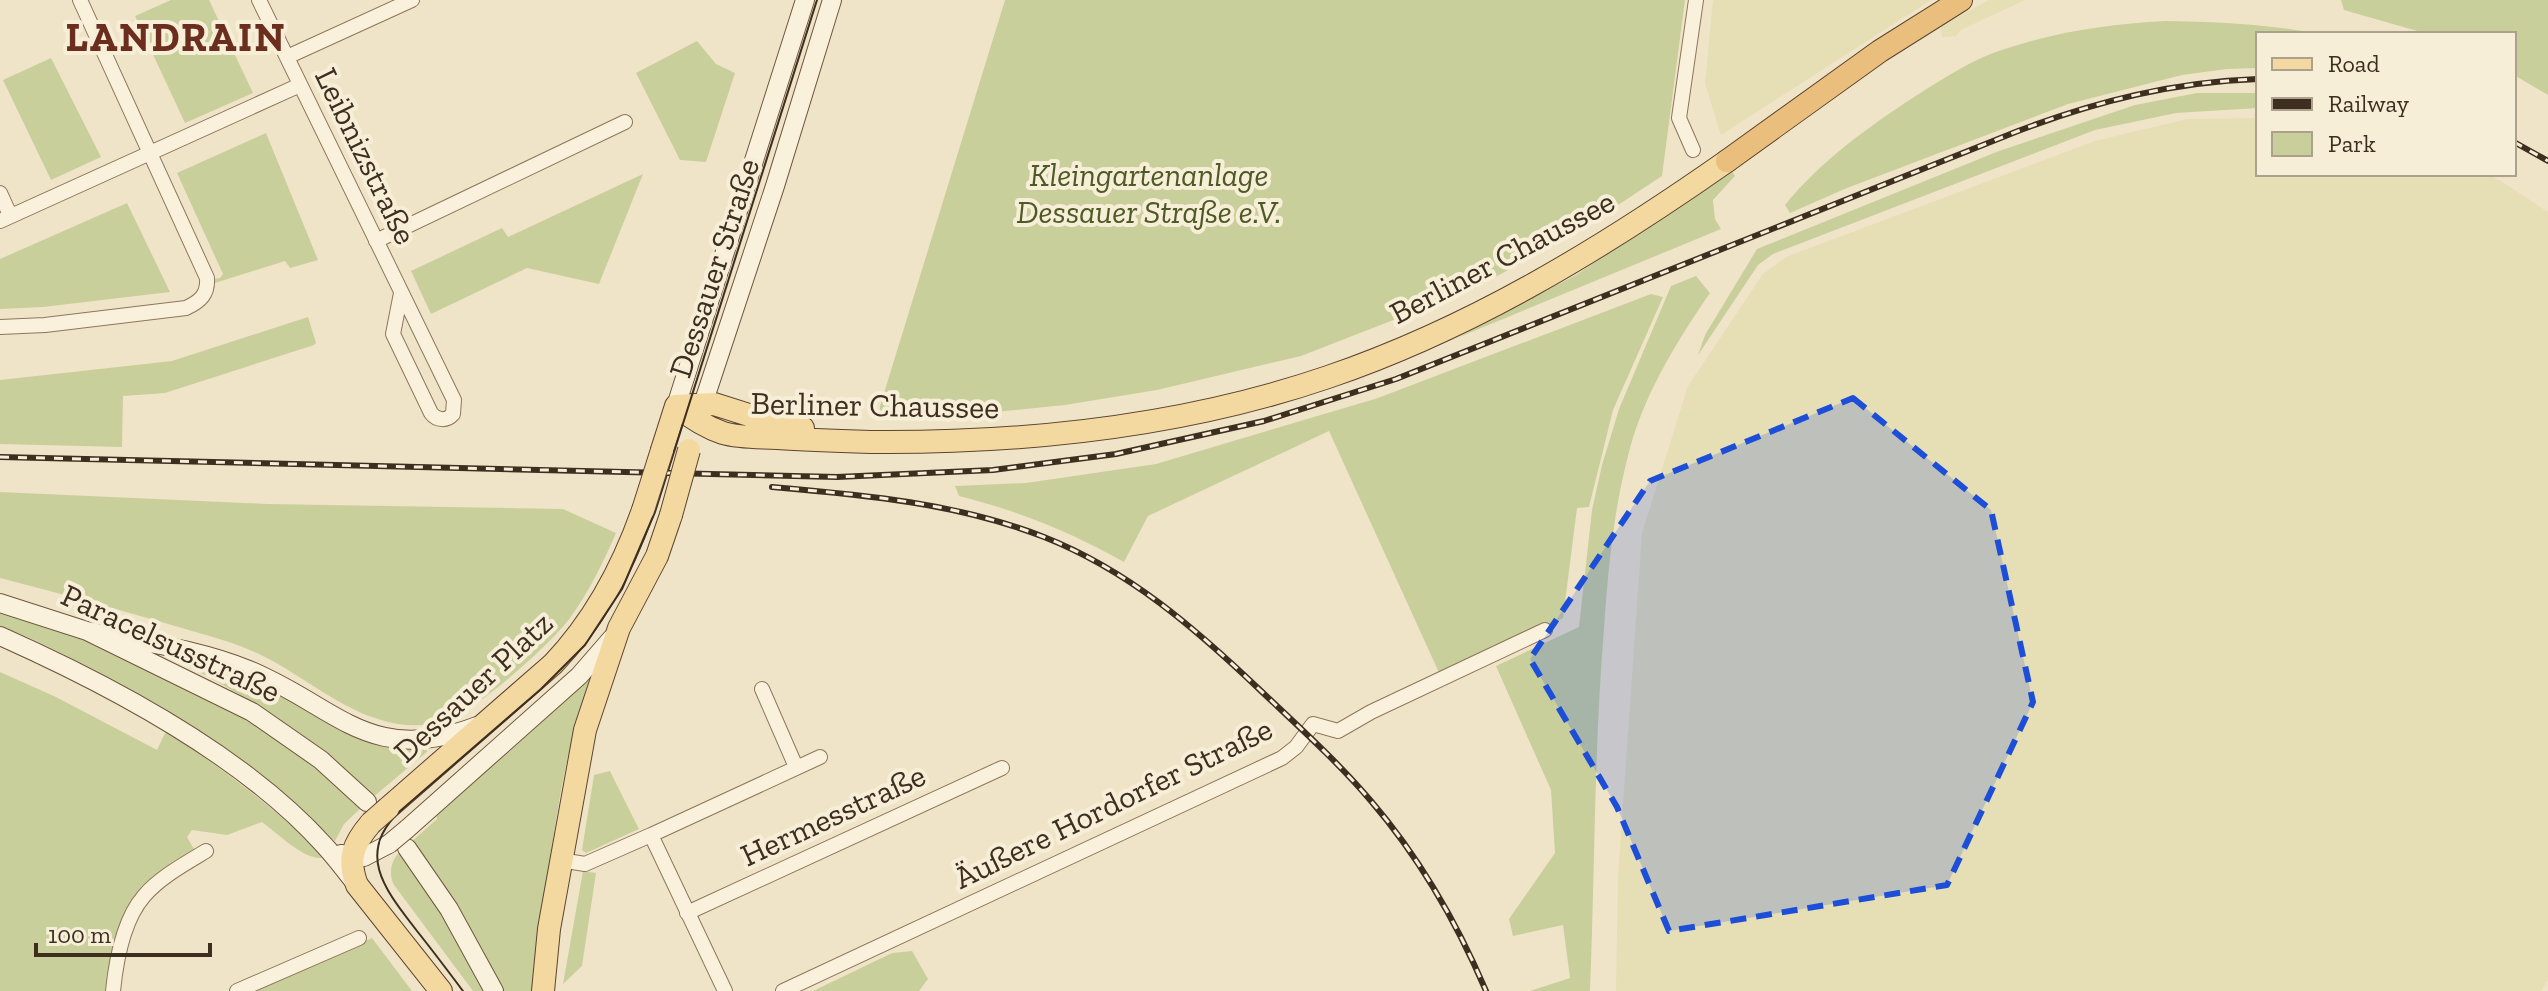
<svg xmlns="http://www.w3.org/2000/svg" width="2548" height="991" font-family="'Zilla Slab',serif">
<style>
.farmland{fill:#e6deb5}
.green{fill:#c9cf9b}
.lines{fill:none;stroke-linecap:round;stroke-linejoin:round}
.minor-casing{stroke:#8d765c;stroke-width:16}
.secondary-casing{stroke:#6f573f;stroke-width:20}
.primary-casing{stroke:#5b4430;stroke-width:24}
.trunk-casing{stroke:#5b4430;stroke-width:24}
.minor{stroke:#faf1dc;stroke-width:14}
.secondary{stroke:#faf1dc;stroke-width:18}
.primary{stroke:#f3d9a0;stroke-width:22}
.trunk{stroke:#eabe7c;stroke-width:22}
.tram{stroke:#3d2e20;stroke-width:2}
.rail-casing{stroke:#3d2e20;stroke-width:6}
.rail{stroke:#f7eed8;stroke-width:3;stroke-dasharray:9;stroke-linecap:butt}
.secondary-bridge-casing{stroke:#6f573f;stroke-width:20;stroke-linecap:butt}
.primary-bridge-casing{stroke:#5b4430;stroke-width:24;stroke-linecap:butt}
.secondary-bridge{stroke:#faf1dc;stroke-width:18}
.primary-bridge{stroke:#f3d9a0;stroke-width:22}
.marked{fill:#1d4ed8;fill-opacity:0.2;stroke:#1d4ed8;stroke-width:6;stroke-dasharray:16 10;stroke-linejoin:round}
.labels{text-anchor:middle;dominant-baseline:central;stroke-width:8;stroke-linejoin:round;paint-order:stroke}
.street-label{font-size:32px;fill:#3d2e20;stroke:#f7eed8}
.park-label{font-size:32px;font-style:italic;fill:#4d5a26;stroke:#f7eed8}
.district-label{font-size:40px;font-weight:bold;letter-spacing:2px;fill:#6b2e1e;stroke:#f7eed8}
</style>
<rect width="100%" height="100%" fill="#f0e4c8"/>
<path class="farmland" d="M 1713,0 L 1931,0 L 1721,135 L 1705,83 Z
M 1989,0 L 2025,0 L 1961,30 L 1956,36 L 1942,37 L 1941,26 Z
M 2258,118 L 2258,174 L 2487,174 L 2501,181 L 2548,212 L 2548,980 L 2541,991 L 1616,991 L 1618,876 L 1642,533 L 1688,386 L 1763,274 L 1786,257 L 2095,141 L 2187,119 Z"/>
<path class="green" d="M 171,0 L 209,0 L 253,93 L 185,123 L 135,16 Z
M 1005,0 L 1685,0 L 1662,176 L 1568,238 L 1473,289 L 1301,356 L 1157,390 L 1065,405 L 995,412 L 880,415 L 880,406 Z
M 2341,0 L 2548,0 L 2548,95 L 2514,75 L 2514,34 L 2428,34 L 2344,10 Z
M 2165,21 C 2217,22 2268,24 2319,34 L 2258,34 L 2258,68 L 2227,69 L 2182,75 L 2068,104 L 1847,188 L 1790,213 L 1785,205 C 1820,162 1864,130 1911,99 C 1941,80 1973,58 2008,48 C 2060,31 2111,24 2165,21 Z
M 697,41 L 716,64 L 735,73 L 706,162 L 680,160 L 636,73 Z
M 51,58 L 101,157 L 51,180 L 3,80 Z
M 2197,93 L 2258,93 L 2258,108 L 2176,113 L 2095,130 L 1773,254 L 1758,265 L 1698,355 L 1705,335 L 1757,249 L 1999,151 L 2135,105 Z
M 266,133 L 318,260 L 290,268 L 285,261 L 215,283 L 214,279 L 220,278 L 223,274 L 177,173 Z
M 1732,171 L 1735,176 L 1713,200 L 1715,219 L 1721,229 L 1457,338 L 1576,275 Z
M 643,174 L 599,284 L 527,268 L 431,314 L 411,271 L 502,228 L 508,237 Z
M 127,203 L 170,292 L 43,307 L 0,309 L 0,259 Z
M 1696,276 L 1710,293 C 1675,344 1641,399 1627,460 C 1613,515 1608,572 1604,628 C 1594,749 1595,870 1590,991 L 1530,991 L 1570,978 L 1563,925 L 1513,936 L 1509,919 L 1555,853 L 1551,790 L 1496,666 L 1579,627 L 1592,510 L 1602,465 L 1619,409 L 1671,286 Z
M 1651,294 L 1663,297 L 1613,410 L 1589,507 L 1577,508 L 1563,618 L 1441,677 L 1329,431 L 1148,516 L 1124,562 C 1071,532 1019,511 959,496 L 955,486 L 1026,483 L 1156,464 L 1378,398 Z
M 308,317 L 316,343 L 314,345 L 165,393 L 123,396 L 122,447 L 0,444 L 0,380 L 172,361 Z
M 0,492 L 268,504 L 563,509 L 616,533 C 603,563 589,592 570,618 C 550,645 475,712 444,721 C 423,728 399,726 378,719 C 330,704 292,666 245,648 C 223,639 198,633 175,626 C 117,609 59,593 0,578 Z
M 0,609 L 82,635 L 218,698 L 309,759 L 362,807 L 344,824 L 335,841 C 268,775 198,729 116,683 C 78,662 41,641 0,626 Z
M 164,654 L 235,671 L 428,751 L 372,798 C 354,781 337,763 317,748 C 270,710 218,681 164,654 Z
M 593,671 C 587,692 578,714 573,735 C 552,819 545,906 535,991 L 502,991 L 411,842 L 437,819 L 435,811 Z
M 0,672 L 56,697 L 157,750 L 166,731 C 223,769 276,809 325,857 C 308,864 276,832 262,822 L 227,835 L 192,830 L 187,837 L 195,851 L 158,876 L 114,948 L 105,991 L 0,991 Z
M 610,771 L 639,829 L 586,853 L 582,850 L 594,775 Z
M 401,851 L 426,885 L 487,991 L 473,991 L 394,885 C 388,874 391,859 401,851 Z
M 583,871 L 596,873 L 582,966 L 563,984 Z
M 372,938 L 412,991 L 253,991 Z
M 912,951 L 928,979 L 919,991 L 813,991 L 892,953 Z"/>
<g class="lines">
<defs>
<path id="minor" d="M 259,0 L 454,400 L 453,414 C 447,421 437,421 431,413 L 393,334 L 401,293
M 287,57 L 412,0
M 1693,150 L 1679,118 L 1696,0
M 0,193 L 10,215
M 0,221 L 300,85
M 376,241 L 625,122
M 0,327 L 45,325 L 186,308 C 201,301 208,294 207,278 L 80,0
M 762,689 L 796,767
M 560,860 L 585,864 L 651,835
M 687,913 L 1002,768
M 113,991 C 116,961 124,919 144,896 C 159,878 186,863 206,851
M 237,991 L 359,938
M 725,991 L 651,835 L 820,757
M 783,991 L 1282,758 L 1296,747 L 1313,724 L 1338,731 L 1371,712 L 1545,630"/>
<path id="secondary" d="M 703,404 L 775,186 L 832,0
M 676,406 L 805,0
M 0,603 L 87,631 L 252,712 L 321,760 L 367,802
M 87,631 C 141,642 198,649 249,670 C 338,707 369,767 477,726
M 0,636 C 110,685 243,755 324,845 C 335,857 345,870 355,883
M 407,829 L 579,676 L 612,638
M 407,848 L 449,909 L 494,991
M 341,854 L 364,857 L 389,844"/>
<path id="primary" d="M 676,406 C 690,417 705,427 723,433 C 740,438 759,437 777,438 C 809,440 842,441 874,442 C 1027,443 1182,427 1328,377 C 1472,328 1603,248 1727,161
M 676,406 L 714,404 L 787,427 L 803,428
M 662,450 L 676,406
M 388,808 L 553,664 C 595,620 623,567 643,510
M 371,823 C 353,844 347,859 357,885 L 441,991
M 543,991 L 549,929 L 585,730 L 619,628 L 657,556 L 671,515"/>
<path id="trunk" d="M 1727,161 L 1880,51 L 1961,0"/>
</defs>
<use href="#minor" class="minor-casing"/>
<use href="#secondary" class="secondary-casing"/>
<use href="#primary" class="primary-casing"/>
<use href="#trunk" class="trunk-casing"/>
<use href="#minor" class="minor"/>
<use href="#secondary" class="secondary"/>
<use href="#primary" class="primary"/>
<use href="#trunk" class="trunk"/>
<path class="tram" d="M 463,991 C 448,971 433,951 417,931 C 388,893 354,855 399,812 L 541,689 L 585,645 L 622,589 L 655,512 L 817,0"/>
<defs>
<path id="rail" d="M 2514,142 L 2548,161
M 0,457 L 837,477 L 993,470 L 1116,454 L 1264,421 L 1396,379 L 2018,131 C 2097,101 2173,82 2258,79
M 772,487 C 865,495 957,503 1044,537 C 1128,570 1195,628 1260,690 C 1298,726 1337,761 1371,801 C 1419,857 1457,923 1486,991"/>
</defs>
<use href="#rail" class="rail-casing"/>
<use href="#rail" class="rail"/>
<defs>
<path id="secondary-bridge" d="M 389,844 L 407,829"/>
<path id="primary-bridge" d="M 643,510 L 662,450
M 671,515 L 689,450
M 371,823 L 388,808"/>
</defs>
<use href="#secondary-bridge" class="secondary-bridge-casing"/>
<use href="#primary-bridge" class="primary-bridge-casing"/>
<use href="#secondary-bridge" class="secondary-bridge"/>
<use href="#primary-bridge" class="primary-bridge"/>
</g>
<path class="marked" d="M 1853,398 L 1991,510 L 2033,702 L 1947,885 L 1669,931 L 1617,807 L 1530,659 L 1650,481 Z"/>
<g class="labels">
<g class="street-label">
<text transform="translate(366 156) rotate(64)">Leibnizstraße</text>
<text transform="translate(1502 257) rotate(-28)">Berliner Chaussee</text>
<text transform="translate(714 268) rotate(-72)">Dessauer Straße</text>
<text transform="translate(875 405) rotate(1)">Berliner Chaussee</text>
<text transform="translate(171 643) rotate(25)">Paracelsusstraße</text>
<text transform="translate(473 687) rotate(-43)">Dessauer Platz</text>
<text transform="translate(1113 803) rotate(-26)">Äußere Hordorfer Straße</text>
<text transform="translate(833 815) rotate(-25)">Hermesstraße</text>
</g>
<g class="park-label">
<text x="1149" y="175">Kleingartenanlage<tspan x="1149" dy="37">Dessauer Straße e.V.</tspan></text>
</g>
<g class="district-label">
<text x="176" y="37">LANDRAIN</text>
</g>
</g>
<rect x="2256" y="32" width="260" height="144" fill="#f7eed8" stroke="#ada18e" stroke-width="2"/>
<rect x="2272" y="58" width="40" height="12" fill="#f3d9a0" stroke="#ada18e" stroke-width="2"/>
<text x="2328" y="72" font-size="24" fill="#3d2e20">Road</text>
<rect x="2272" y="98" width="40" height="12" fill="#3d2e20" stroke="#ada18e" stroke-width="2"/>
<text x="2328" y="112" font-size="24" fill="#3d2e20">Railway</text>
<rect x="2272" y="132" width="40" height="24" fill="#c9cf9b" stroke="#ada18e" stroke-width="2"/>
<text x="2328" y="152" font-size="24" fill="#3d2e20">Park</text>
<path d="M36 943v12h174v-12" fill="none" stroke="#3d2e20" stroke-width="4"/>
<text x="48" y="943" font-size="24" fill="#3d2e20" stroke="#f7eed8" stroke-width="6" paint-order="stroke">100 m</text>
</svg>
